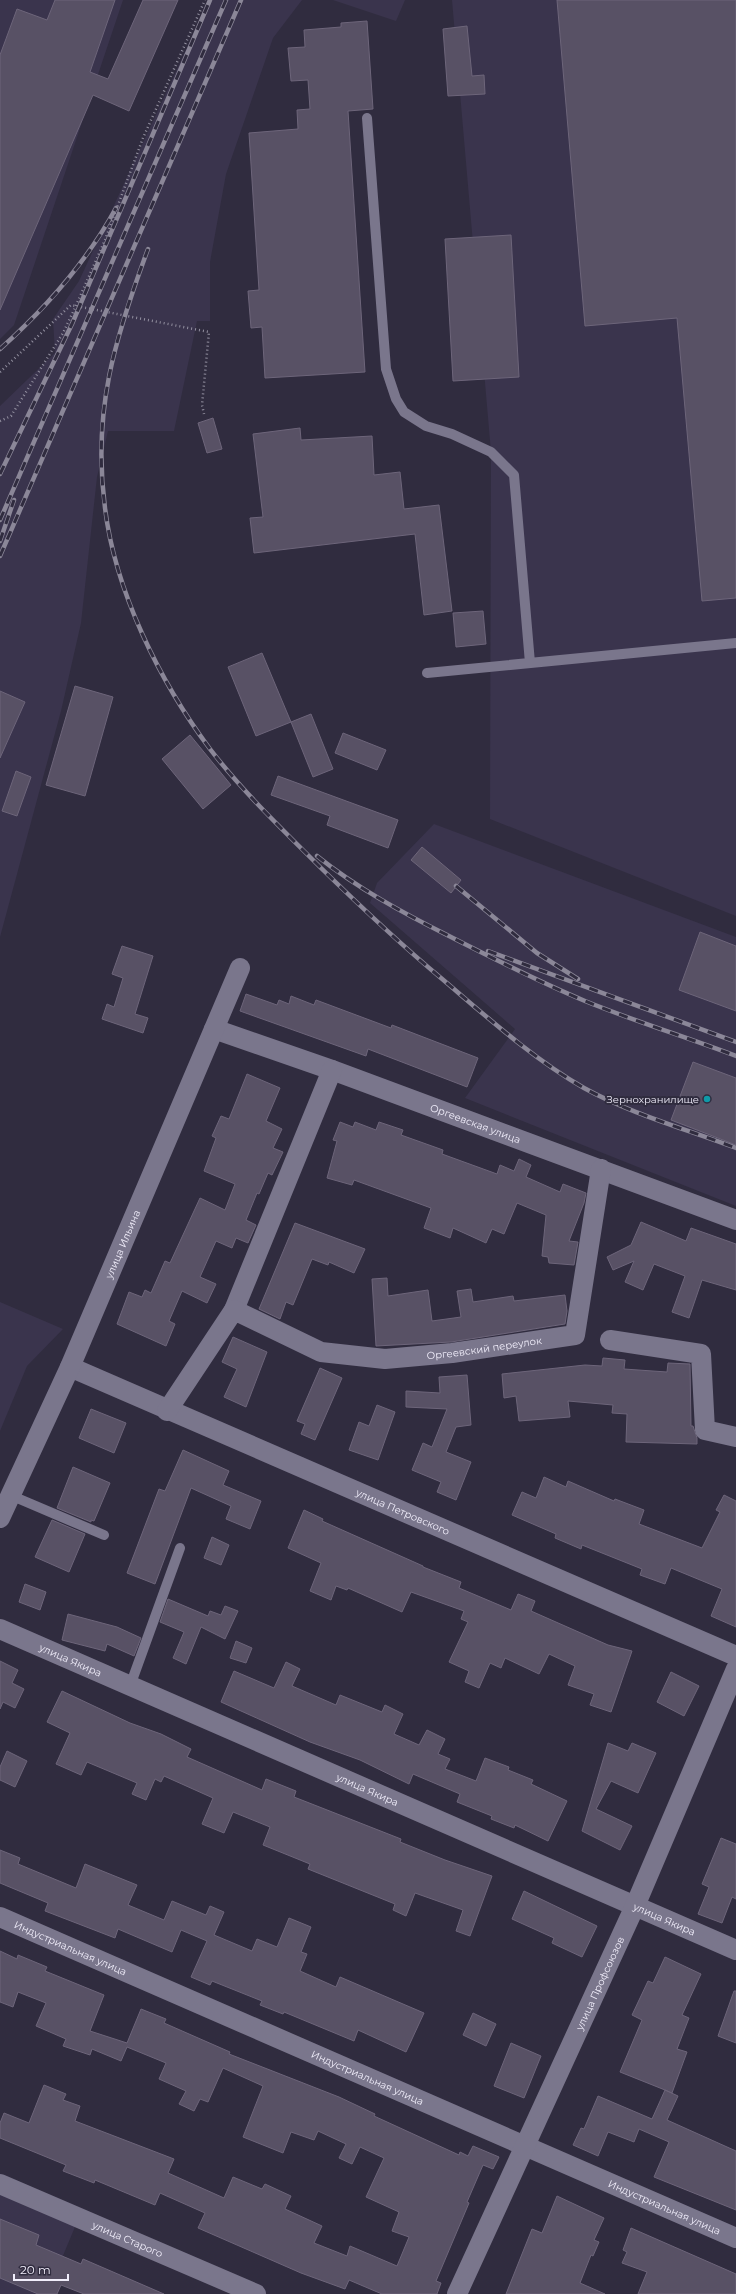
<svg xmlns="http://www.w3.org/2000/svg" width="736" height="2294" font-family="Montserrat,sans-serif">
<style>
.built{fill:#3a344d}
.building{fill:#585165;stroke:#6d657a}
.lines{fill:none;stroke-linecap:round;stroke-linejoin:round}
.path{stroke:#9390a0;stroke-width:2.5;stroke-dasharray:1 3;stroke-linecap:butt}
.service{stroke:#7a768c;stroke-width:10}
.minor{stroke:#7a768c;stroke-width:20}
.rail-casing{stroke:#8b8798;stroke-width:4.5}
.rail{stroke:#302c3f;stroke-width:3;stroke-dasharray:9;stroke-linecap:butt}
.culture-dot{fill:#0f9aa8;stroke:#302c3f;stroke-width:1.5}
.labels{text-anchor:middle;dominant-baseline:central;stroke-width:4;stroke-linejoin:round;paint-order:stroke}
.poi-label{font-size:10px;fill:#f1eefb;stroke:#302c3f;text-anchor:end}
.street-label{font-size:10px;fill:#f1eefb;stroke:#302c3f}
</style>
<rect width="100%" height="100%" fill="#302c3f"/>
<path class="built" d="M 0,0 L 123,0 L 14,325 L 0,339 Z
M 209,0 L 302,0 L 273,38 L 226,174 L 210,262 L 210,321 L 197,321 L 174,431 L 108,431 L 97,477 L 81,623 L 61,711 L 0,937 L 0,406 L 55,353 L 53,319 L 79,281 Z
M 333,0 L 405,0 L 396,21 Z
M 452,0 L 736,0 L 736,916 L 490,819 L 491,452 Z
M 434,824 L 736,937 L 736,1206 L 465,1098 L 515,1029 L 370,903 L 377,883 Z
M 0,1302 L 63,1329 L 27,1366 L 0,1431 Z
M 0,2190 L 77,2222 L 47,2294 L 0,2294 Z"/>
<path class="building" d="M 55,0 L 115,0 L 90,72 L 108,79 L 143,0 L 178,0 L 129,111 L 93,95 L 0,310 L 0,55 L 17,9 L 47,20 Z
M 557,0 L 736,0 L 736,598 L 702,601 L 677,318 L 585,326 Z
M 367,21 L 373,109 L 348,111 L 365,372 L 265,378 L 262,327 L 251,328 L 248,291 L 259,290 L 249,133 L 298,129 L 297,110 L 310,109 L 308,80 L 291,81 L 288,48 L 305,47 L 304,30 L 341,27 L 341,23 Z
M 467,26 L 472,76 L 484,75 L 485,94 L 448,96 L 443,29 Z
M 511,235 L 519,377 L 453,381 L 445,239 Z
M 213,418 L 222,449 L 207,453 L 198,423 Z
M 300,428 L 301,440 L 372,436 L 374,475 L 400,472 L 404,509 L 439,505 L 452,611 L 424,615 L 415,534 L 254,553 L 250,518 L 263,517 L 253,434 Z
M 483,611 L 486,644 L 456,647 L 453,613 Z
M 262,653 L 291,722 L 256,736 L 228,667 Z
M 75,686 L 113,697 L 85,796 L 46,785 Z
M 0,691 L 25,702 L 0,758 Z
M 311,714 L 333,769 L 313,777 L 291,722 Z
M 343,733 L 386,750 L 377,770 L 335,753 Z
M 190,735 L 231,785 L 203,809 L 162,759 Z
M 16,771 L 31,777 L 17,816 L 2,811 Z
M 278,776 L 398,820 L 388,848 L 327,825 L 330,816 L 271,795 Z
M 422,847 L 461,880 L 451,893 L 411,860 Z
M 700,932 L 736,946 L 736,1011 L 679,990 Z
M 122,946 L 153,956 L 135,1014 L 148,1018 L 143,1033 L 102,1019 L 107,1004 L 114,1007 L 123,978 L 112,974 Z
M 246,994 L 277,1005 L 279,1000 L 289,1004 L 291,996 L 314,1005 L 316,1000 L 391,1028 L 392,1025 L 478,1058 L 467,1087 L 368,1049 L 366,1056 L 240,1011 Z
M 693,1062 L 736,1078 L 736,1145 L 671,1120 Z
M 247,1074 L 280,1088 L 266,1121 L 282,1129 L 273,1148 L 283,1152 L 272,1175 L 268,1173 L 259,1194 L 257,1193 L 246,1220 L 256,1225 L 248,1243 L 236,1238 L 232,1248 L 216,1241 L 200,1277 L 216,1284 L 207,1303 L 182,1291 L 169,1321 L 175,1324 L 166,1346 L 117,1324 L 129,1292 L 142,1297 L 145,1290 L 151,1293 L 165,1261 L 170,1263 L 200,1198 L 225,1210 L 235,1184 L 204,1171 L 216,1138 L 212,1136 L 221,1116 L 229,1119 Z
M 340,1122 L 353,1127 L 355,1122 L 376,1130 L 379,1122 L 403,1130 L 401,1135 L 443,1150 L 442,1154 L 497,1174 L 500,1165 L 514,1171 L 519,1159 L 531,1165 L 526,1177 L 560,1192 L 563,1184 L 586,1193 L 584,1203 L 569,1241 L 578,1242 L 574,1265 L 549,1263 L 548,1257 L 542,1256 L 546,1215 L 517,1203 L 504,1234 L 492,1229 L 486,1243 L 453,1228 L 450,1238 L 424,1228 L 431,1208 L 354,1180 L 352,1185 L 327,1178 L 337,1141 L 333,1140 Z
M 641,1222 L 686,1241 L 691,1228 L 736,1244 L 736,1290 L 702,1280 L 689,1318 L 672,1312 L 685,1276 L 654,1264 L 643,1290 L 625,1282 L 634,1261 L 613,1270 L 607,1257 L 631,1245 Z
M 295,1223 L 365,1249 L 354,1273 L 329,1262 L 328,1265 L 312,1259 L 293,1305 L 286,1302 L 280,1319 L 259,1309 Z
M 387,1278 L 388,1296 L 428,1290 L 432,1321 L 461,1317 L 457,1291 L 471,1289 L 473,1302 L 513,1296 L 514,1301 L 565,1295 L 567,1311 L 565,1324 L 451,1342 L 376,1346 L 372,1279 Z
M 233,1337 L 267,1352 L 246,1407 L 224,1397 L 237,1369 L 222,1362 Z
M 603,1358 L 625,1360 L 624,1369 L 667,1372 L 668,1363 L 690,1364 L 691,1426 L 693,1426 L 697,1438 L 697,1444 L 626,1442 L 627,1414 L 612,1413 L 613,1405 L 568,1401 L 570,1417 L 519,1421 L 516,1396 L 504,1398 L 502,1374 L 585,1365 L 602,1366 Z
M 320,1368 L 342,1378 L 315,1440 L 301,1434 L 305,1424 L 297,1421 Z
M 467,1375 L 471,1425 L 456,1427 L 446,1452 L 471,1462 L 456,1500 L 437,1492 L 441,1482 L 412,1470 L 423,1443 L 432,1447 L 447,1409 L 406,1407 L 406,1391 L 440,1393 L 439,1377 Z
M 377,1405 L 395,1412 L 378,1460 L 349,1450 L 359,1422 L 369,1426 Z
M 91,1409 L 126,1423 L 114,1453 L 79,1438 Z
M 183,1450 L 229,1471 L 223,1485 L 261,1501 L 250,1529 L 226,1519 L 231,1506 L 191,1488 L 155,1584 L 127,1573 L 159,1489 L 165,1491 Z
M 73,1467 L 110,1483 L 94,1521 L 91,1520 L 91,1522 L 57,1508 Z
M 544,1477 L 566,1487 L 568,1481 L 614,1501 L 615,1499 L 644,1510 L 639,1524 L 702,1548 L 720,1512 L 716,1510 L 724,1495 L 736,1501 L 736,1627 L 711,1616 L 722,1589 L 671,1568 L 665,1584 L 640,1575 L 642,1569 L 582,1545 L 581,1549 L 555,1538 L 556,1534 L 512,1515 L 522,1492 L 536,1498 Z
M 304,1510 L 323,1519 L 322,1521 L 423,1566 L 423,1567 L 461,1582 L 459,1588 L 511,1610 L 518,1594 L 535,1601 L 531,1611 L 608,1645 L 632,1651 L 611,1712 L 590,1705 L 594,1694 L 568,1685 L 575,1666 L 549,1654 L 539,1674 L 505,1658 L 501,1668 L 490,1663 L 479,1688 L 465,1682 L 469,1671 L 449,1662 L 468,1622 L 461,1619 L 464,1611 L 411,1592 L 402,1612 L 348,1588 L 347,1590 L 336,1586 L 331,1600 L 310,1591 L 321,1563 L 288,1548 Z
M 52,1520 L 85,1534 L 69,1572 L 35,1557 Z
M 212,1537 L 229,1545 L 221,1565 L 204,1558 Z
M 25,1584 L 46,1592 L 40,1610 L 19,1602 Z
M 168,1599 L 208,1616 L 210,1611 L 221,1615 L 225,1606 L 238,1611 L 225,1639 L 201,1627 L 186,1664 L 173,1658 L 184,1632 L 160,1622 Z
M 68,1614 L 117,1627 L 141,1638 L 134,1656 L 107,1644 L 105,1651 L 62,1640 Z
M 236,1641 L 252,1648 L 246,1663 L 230,1658 Z
M 0,1661 L 18,1670 L 12,1683 L 24,1689 L 15,1708 L 3,1702 L 0,1709 Z
M 286,1662 L 300,1669 L 292,1686 L 336,1705 L 340,1695 L 382,1712 L 385,1705 L 403,1714 L 394,1734 L 419,1745 L 427,1730 L 445,1739 L 438,1754 L 450,1759 L 445,1769 L 476,1781 L 485,1758 L 509,1767 L 508,1770 L 533,1780 L 531,1784 L 567,1801 L 548,1841 L 515,1825 L 514,1828 L 491,1819 L 492,1816 L 457,1802 L 460,1794 L 413,1774 L 409,1784 L 360,1760 L 310,1742 L 221,1702 L 234,1671 L 274,1688 Z
M 671,1672 L 699,1686 L 684,1716 L 657,1702 Z
M 62,1691 L 130,1723 L 161,1734 L 191,1749 L 187,1757 L 262,1790 L 266,1779 L 296,1791 L 294,1797 L 401,1839 L 400,1842 L 445,1860 L 492,1876 L 470,1936 L 456,1931 L 463,1910 L 415,1893 L 406,1916 L 393,1910 L 395,1904 L 308,1869 L 310,1864 L 263,1845 L 270,1827 L 233,1812 L 224,1833 L 202,1824 L 213,1798 L 164,1776 L 161,1782 L 155,1779 L 146,1800 L 132,1794 L 137,1783 L 87,1762 L 81,1775 L 56,1764 L 70,1733 L 47,1722 Z
M 608,1743 L 628,1751 L 632,1743 L 656,1753 L 638,1793 L 611,1781 L 596,1809 L 632,1826 L 620,1850 L 582,1831 Z
M 7,1751 L 27,1761 L 15,1787 L 0,1780 L 0,1767 Z
M 721,1838 L 736,1844 L 736,1899 L 732,1897 L 722,1923 L 698,1914 L 709,1887 L 702,1884 Z
M 0,1850 L 20,1858 L 18,1864 L 76,1888 L 85,1864 L 137,1885 L 128,1905 L 164,1920 L 172,1901 L 206,1915 L 210,1906 L 224,1912 L 214,1935 L 252,1951 L 257,1939 L 277,1947 L 289,1918 L 311,1927 L 301,1952 L 307,1954 L 300,1971 L 336,1987 L 340,1977 L 424,2013 L 406,2052 L 358,2030 L 354,2041 L 284,2012 L 283,2014 L 260,2005 L 262,2001 L 212,1981 L 210,1985 L 191,1977 L 207,1941 L 181,1930 L 172,1952 L 118,1929 L 115,1938 L 45,1911 L 48,1903 L 0,1883 Z
M 524,1891 L 597,1926 L 582,1957 L 552,1943 L 554,1938 L 512,1919 Z
M 0,1951 L 17,1959 L 18,1955 L 47,1967 L 45,1971 L 104,1995 L 90,2031 L 127,2043 L 141,2009 L 166,2019 L 164,2023 L 230,2052 L 229,2054 L 339,2097 L 375,2114 L 374,2116 L 459,2155 L 460,2152 L 468,2156 L 473,2146 L 499,2157 L 493,2169 L 483,2165 L 467,2202 L 469,2203 L 436,2281 L 441,2283 L 437,2294 L 382,2294 L 349,2280 L 345,2289 L 301,2273 L 198,2228 L 205,2213 L 160,2193 L 155,2205 L 95,2180 L 94,2183 L 63,2171 L 66,2165 L 0,2138 L 0,2123 L 4,2113 L 29,2123 L 44,2085 L 66,2094 L 63,2100 L 80,2106 L 75,2121 L 174,2159 L 168,2173 L 224,2198 L 233,2177 L 262,2189 L 265,2184 L 291,2196 L 285,2209 L 322,2226 L 314,2243 L 347,2256 L 350,2246 L 397,2266 L 409,2237 L 392,2231 L 399,2212 L 366,2197 L 384,2158 L 360,2147 L 352,2164 L 339,2158 L 346,2144 L 318,2131 L 314,2140 L 291,2132 L 283,2153 L 243,2137 L 263,2086 L 223,2068 L 208,2102 L 200,2099 L 194,2111 L 179,2104 L 186,2091 L 159,2079 L 166,2063 L 127,2047 L 121,2061 L 92,2049 L 90,2055 L 63,2046 L 66,2039 L 36,2026 L 46,2003 L 18,1992 L 13,2007 L 0,2002 Z
M 665,1957 L 701,1974 L 682,2015 L 689,2018 L 677,2049 L 687,2052 L 672,2093 L 665,2090 L 678,2096 L 667,2120 L 736,2151 L 736,2210 L 654,2177 L 669,2142 L 639,2129 L 634,2142 L 608,2132 L 598,2156 L 573,2145 L 581,2128 L 584,2129 L 598,2096 L 652,2119 L 665,2090 L 620,2072 L 642,2020 L 632,2015 L 648,1981 L 653,1983 Z
M 734,1991 L 736,1991 L 736,2043 L 718,2036 Z
M 473,2013 L 496,2024 L 486,2046 L 463,2035 Z
M 511,2043 L 541,2056 L 524,2098 L 494,2086 Z
M 557,2196 L 604,2218 L 594,2240 L 599,2242 L 593,2256 L 591,2255 L 580,2283 L 605,2294 L 506,2294 L 532,2229 L 542,2233 Z
M 0,2219 L 39,2235 L 36,2245 L 81,2264 L 83,2259 L 164,2294 L 84,2294 L 61,2285 L 57,2294 L 38,2294 L 0,2278 Z
M 631,2228 L 736,2274 L 736,2294 L 638,2294 L 647,2272 L 622,2263 L 627,2252 L 623,2250 Z"/>
<g class="lines">
<path class="path" d="M 0,372 L 71,305 L 209,332 L 202,405 L 204,414
M 0,421 L 11,416 L 63,333 L 74,310 L 105,240 L 143,138 L 205,0"/>
<path class="service" d="M 367,118 L 386,369 L 396,399 L 404,412 L 426,426 L 452,434 L 491,452 L 514,475 L 530,663
M 427,673 L 736,643
M 10,1495 L 104,1535
M 130,1686 L 180,1548"/>
<g class="minor">
<path id="s1" d="M 214,1029 L 332,1070 L 736,1220"/>
<path d="M 234,1310 L 332,1070"/>
<path d="M 610,1340 L 701,1354 L 705,1430 L 736,1437"/>
<path id="s2" d="M 70,1367 L 736,1656"/>
<path id="s3" d="M 167,1411 L 234,1310 L 321,1352 L 385,1359 L 452,1353 L 575,1335 L 601,1169"/>
<path id="s4" d="M 0,1518 L 70,1367 L 240,968"/>
<path id="s5" d="M 0,1629 L 736,1950"/>
<path id="s6" d="M 0,1917 L 736,2238"/>
<path id="s7" d="M 0,2184 L 256,2294"/>
<path id="s8" d="M 457,2294 L 635,1906 L 736,1669"/>
</g>
<defs>
<path id="rail" d="M 148,249 C 115,338 92,411 105,508 C 115,591 160,682 210,749 C 243,792 283,830 321,868 C 360,906 399,943 441,978 C 487,1017 532,1058 584,1088 C 631,1114 686,1129 736,1148
M 0,349 C 46,308 86,263 116,208
M 0,474 L 72,324 L 210,0
M 0,520 L 226,0
M 0,541 L 14,500
M 0,556 L 241,0
M 317,856 C 357,888 403,913 449,936 C 494,959 539,982 585,1001 C 634,1021 686,1037 736,1056
M 456,886 L 537,953 L 578,979
M 488,951 L 736,1042"/>
</defs>
<use href="#rail" class="rail-casing"/>
<use href="#rail" class="rail"/>
</g>
<circle class="culture-dot" cx="707" cy="1099" r="4"/>
<g class="labels">
<g class="poi-label">
<text x="699" y="1099">Зернохранилище</text>
</g>
<g class="street-label">
<text stroke="none"><textPath href="#s1" startOffset="278">Оргеевская улица</textPath></text>
<text stroke="none"><textPath href="#s4" startOffset="300">улица Ильина</textPath></text>
<text stroke="none"><textPath href="#s3" startOffset="382">Оргеевский переулок</textPath></text>
<text stroke="none"><textPath href="#s2" startOffset="363">улица Петровского</textPath></text>
<text stroke="none"><textPath href="#s5" startOffset="77">улица Якира</textPath></text>
<text stroke="none"><textPath href="#s5" startOffset="401">улица Якира</textPath></text>
<text stroke="none"><textPath href="#s5" startOffset="725">улица Якира</textPath></text>
<text stroke="none"><textPath href="#s6" startOffset="77">Индустриальная улица</textPath></text>
<text stroke="none"><textPath href="#s8" startOffset="342">улица Профсоюзов</textPath></text>
<text stroke="none"><textPath href="#s6" startOffset="401">Индустриальная улица</textPath></text>
<text stroke="none"><textPath href="#s6" startOffset="725">Индустриальная улица</textPath></text>
<text stroke="none"><textPath href="#s7" startOffset="139">улица Старого</textPath></text>
</g>
</g>
<path d="M14 2274v6h54v-6" fill="none" stroke="#f1eefb" stroke-width="2"/>
<text x="20" y="2274" font-size="12" fill="#f1eefb" stroke="#302c3f" stroke-width="3" paint-order="stroke">20 m</text>
</svg>
